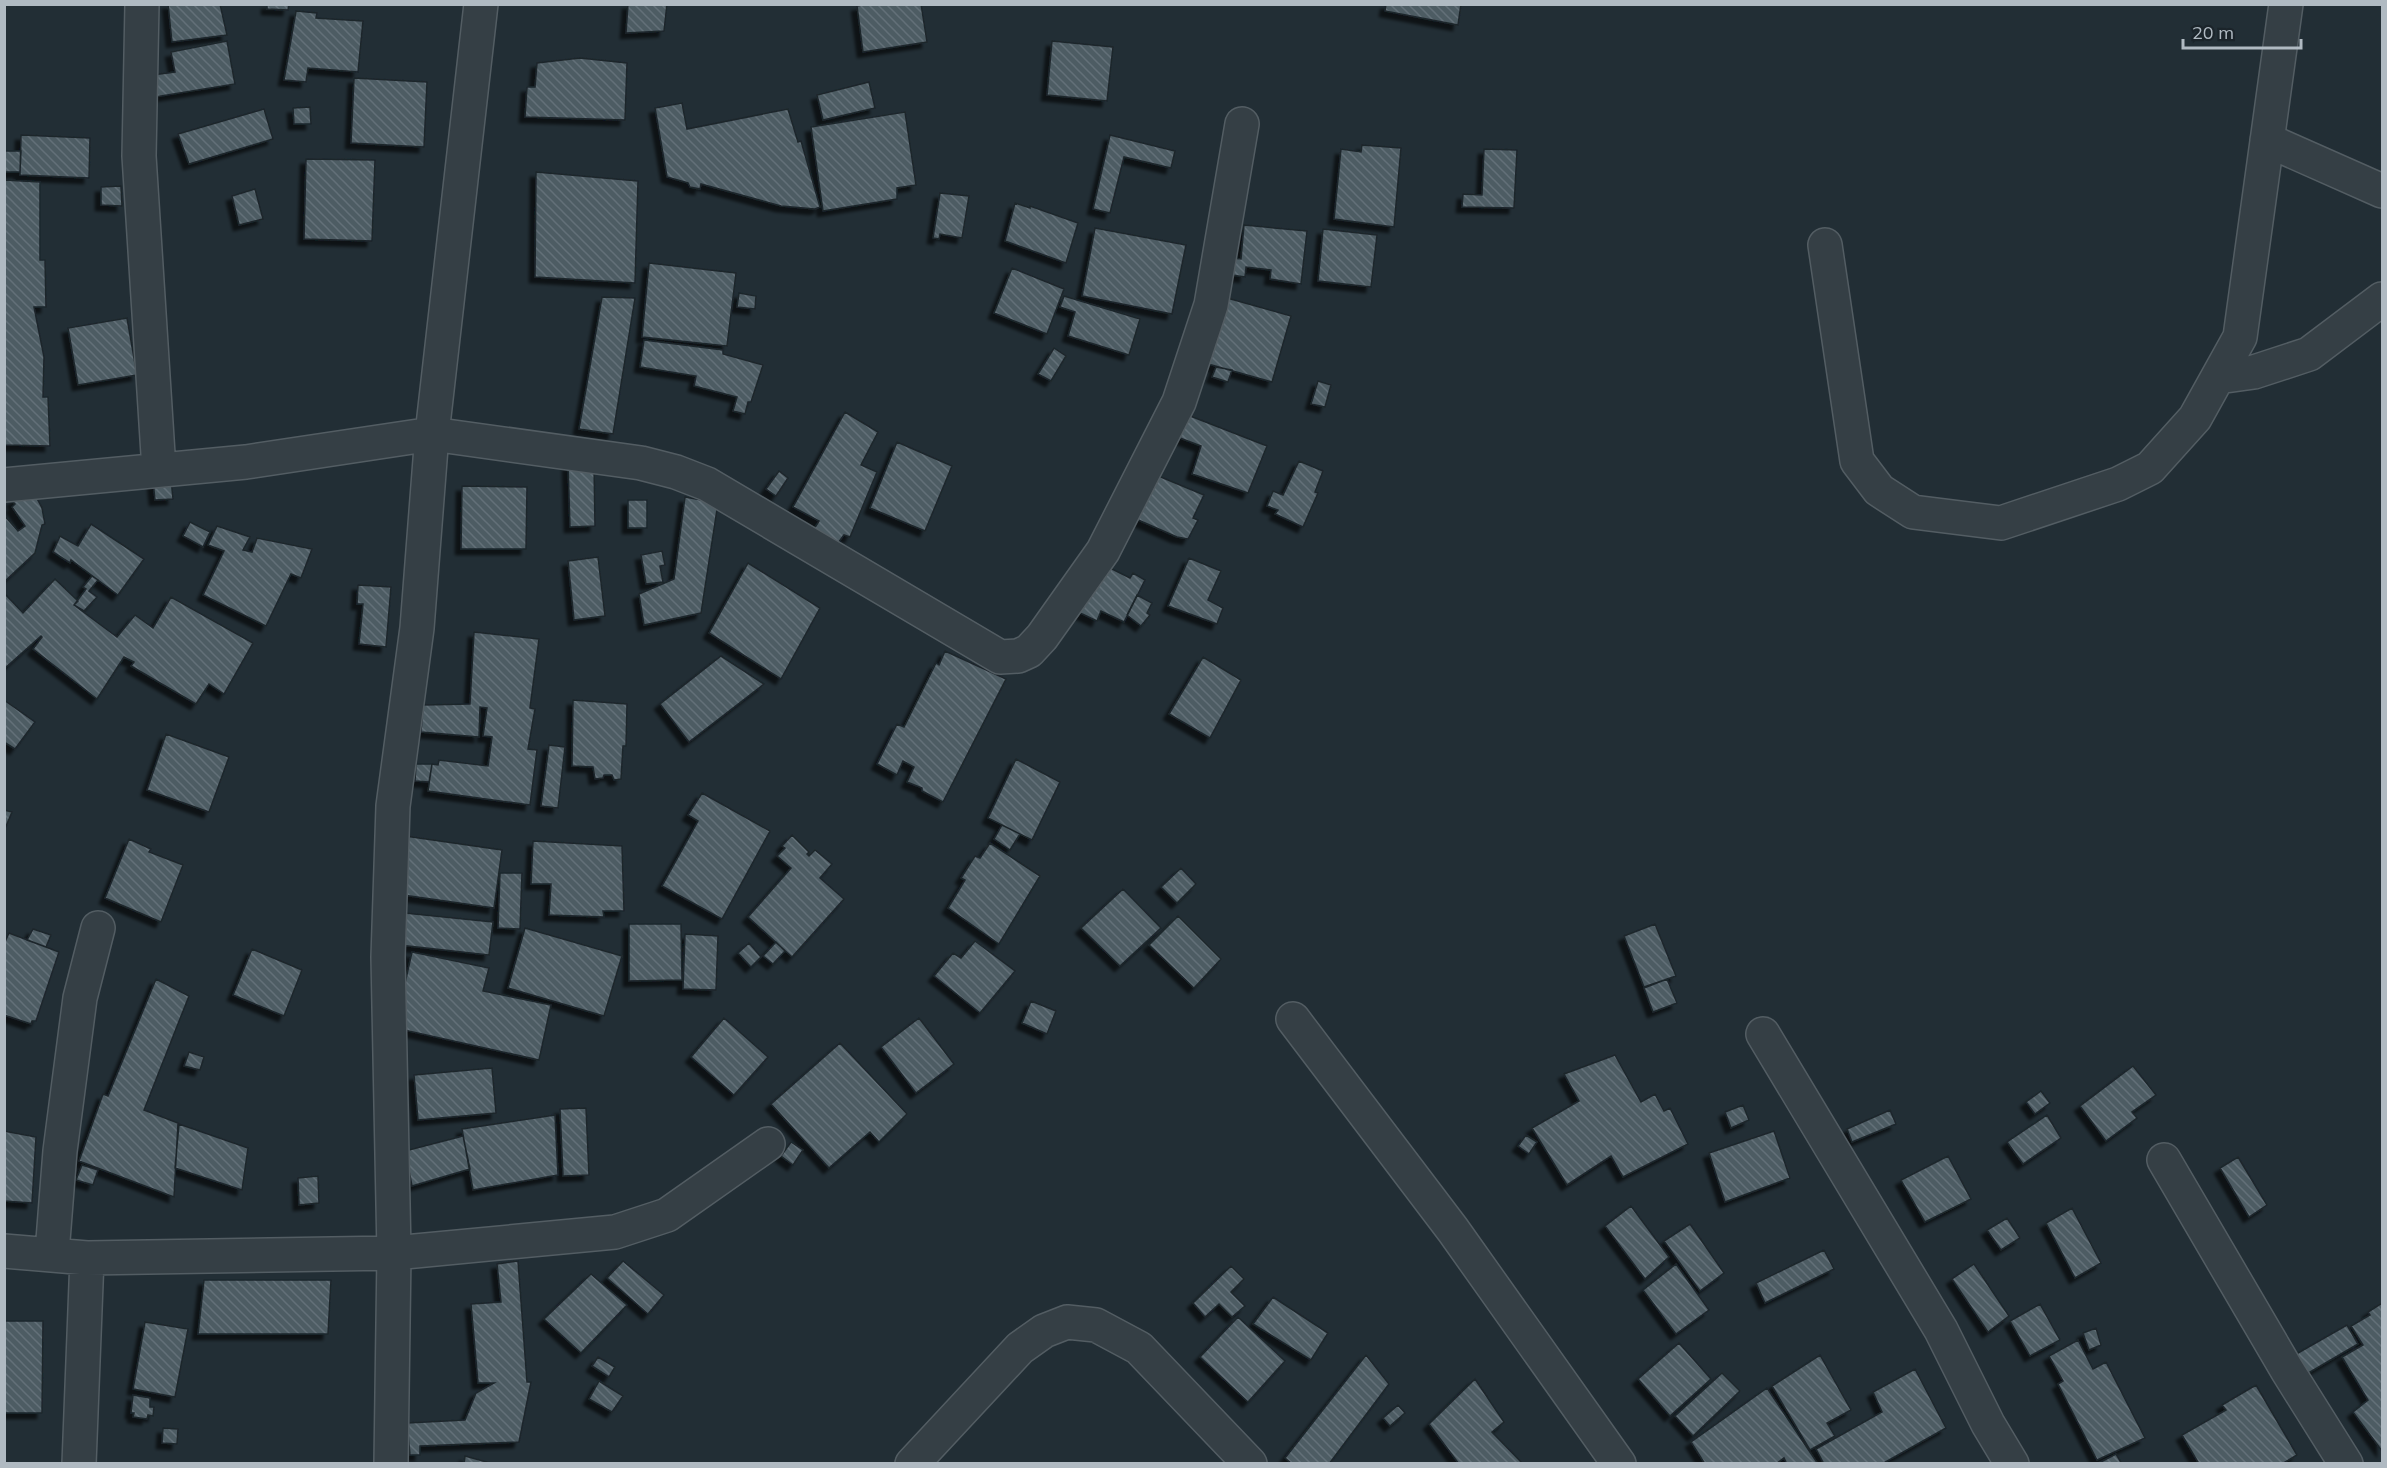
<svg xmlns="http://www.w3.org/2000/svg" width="2387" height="1468" font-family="Mulish,sans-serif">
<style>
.building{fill:url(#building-back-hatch);stroke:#1d262c;stroke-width:1.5;filter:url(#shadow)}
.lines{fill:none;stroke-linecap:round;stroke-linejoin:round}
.minor-casing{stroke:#535d63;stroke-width:36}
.minor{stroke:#353f45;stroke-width:33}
</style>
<defs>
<pattern id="building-back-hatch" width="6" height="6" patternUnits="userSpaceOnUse" patternTransform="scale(1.5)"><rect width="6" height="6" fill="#4d5b63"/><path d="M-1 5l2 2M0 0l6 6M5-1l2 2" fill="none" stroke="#647078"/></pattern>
<filter id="shadow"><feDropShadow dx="-5.5" dy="5.5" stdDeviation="1.5" flood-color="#0009"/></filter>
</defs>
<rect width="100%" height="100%" fill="#222e35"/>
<path class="building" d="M 168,4 L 220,4 L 227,35 L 172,42 Z
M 267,4 L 289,4 L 288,10 L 267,9 Z
M 628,4 L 667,4 L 664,31 L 626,33 Z
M 867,4 L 921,4 L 927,42 L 863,52 L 857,6 Z
M 1386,4 L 1461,4 L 1458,25 L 1385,11 Z
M 296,11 L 317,13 L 316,18 L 363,21 L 358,72 L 308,68 L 306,82 L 284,80 Z
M 227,41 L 235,84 L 155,97 L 152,75 L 175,72 L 171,52 Z
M 1052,41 L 1113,47 L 1107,101 L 1047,95 Z
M 580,58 L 627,63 L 625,120 L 525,117 L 527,87 L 535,87 L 537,63 Z
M 354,78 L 427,82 L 424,147 L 351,143 Z
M 869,82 L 875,108 L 823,120 L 817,95 Z
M 682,103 L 687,129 L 788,109 L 798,142 L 801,141 L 820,207 L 815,209 L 781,206 L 701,184 L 700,189 L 690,187 L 688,183 L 667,177 L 655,108 Z
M 310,107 L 311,124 L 294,124 L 293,108 Z
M 264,109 L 273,139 L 189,164 L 178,134 Z
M 905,112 L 916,185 L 897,188 L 897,199 L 823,211 L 811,127 Z
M 21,135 L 90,138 L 89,178 L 20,175 Z
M 1110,135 L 1175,151 L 1171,168 L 1124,157 L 1110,213 L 1093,209 Z
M 1362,145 L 1401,148 L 1394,227 L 1334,219 L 1341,149 L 1361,152 Z
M 1484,149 L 1517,150 L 1514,208 L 1462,207 L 1463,194 L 1482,195 Z
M 4,151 L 21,151 L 20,172 L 4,172 Z
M 306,159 L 375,160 L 372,241 L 304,239 Z
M 536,172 L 638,181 L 635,283 L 535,277 Z
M 4,180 L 40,182 L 40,260 L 45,260 L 46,307 L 34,307 L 44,357 L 43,397 L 48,397 L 50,446 L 4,445 Z
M 121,186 L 122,206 L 101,205 L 101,187 Z
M 255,189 L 263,219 L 239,225 L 232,196 Z
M 940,193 L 969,196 L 962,238 L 940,234 L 939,239 L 933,238 Z
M 1015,203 L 1030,208 L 1030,206 L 1078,223 L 1066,263 L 1005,241 Z
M 1244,225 L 1307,231 L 1301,284 L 1270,279 L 1271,270 L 1246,267 L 1245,277 L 1232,275 L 1233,258 L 1241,259 Z
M 1095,228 L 1186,245 L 1172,314 L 1082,296 Z
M 1323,229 L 1377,235 L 1371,287 L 1318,281 Z
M 649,263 L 736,273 L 727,346 L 642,337 Z
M 1012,268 L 1064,289 L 1047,334 L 994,313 Z
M 739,293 L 756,296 L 755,309 L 737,307 Z
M 1064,296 L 1140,319 L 1129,355 L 1068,336 L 1075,312 L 1060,307 Z
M 1220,296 L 1291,316 L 1272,382 L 1201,362 Z
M 602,297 L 635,298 L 613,434 L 579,429 Z
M 127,318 L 137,375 L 78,385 L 68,328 Z
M 644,340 L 723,350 L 723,354 L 763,365 L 751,402 L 748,402 L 745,414 L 733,411 L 737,397 L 694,386 L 696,376 L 640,367 Z
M 1054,348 L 1066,356 L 1051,381 L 1038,374 Z
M 1216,367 L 1232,370 L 1228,382 L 1212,377 Z
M 1318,381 L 1331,385 L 1325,407 L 1311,404 Z
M 845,412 L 878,432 L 861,465 L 877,472 L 850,537 L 844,535 L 838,543 L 814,529 L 819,521 L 793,507 Z
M 1180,412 L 1267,446 L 1248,493 L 1192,474 L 1201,446 L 1172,435 Z
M 897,442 L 952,466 L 925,531 L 870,508 Z
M 1299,461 L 1323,471 L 1315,492 L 1318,493 L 1303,527 L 1275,514 L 1278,510 L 1267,506 L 1273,491 L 1283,495 Z
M 568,465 L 594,465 L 595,526 L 570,527 Z
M 779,471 L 788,478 L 776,496 L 766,489 Z
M 1156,475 L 1204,495 L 1193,518 L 1198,520 L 1188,539 L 1177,537 L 1136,519 Z
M 171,479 L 173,499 L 155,500 L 153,481 Z
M 462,486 L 527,487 L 526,549 L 461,549 Z
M 32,489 L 42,508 L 45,524 L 42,525 L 35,553 L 4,582 L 4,515 L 18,531 L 25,526 L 12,507 L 15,504 L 12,501 Z
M 685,497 L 718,503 L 701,613 L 644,625 L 639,594 L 674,579 Z
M 628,500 L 647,500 L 647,528 L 628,528 Z
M 190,522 L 210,532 L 203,547 L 183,536 Z
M 91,524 L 144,559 L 118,595 L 71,560 L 70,563 L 53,552 L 60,536 L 78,546 Z
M 217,526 L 250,537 L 243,550 L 252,552 L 257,538 L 312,549 L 301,578 L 291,574 L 266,626 L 203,595 L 224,551 L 208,545 Z
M 662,551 L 665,565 L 660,566 L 663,582 L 646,584 L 641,555 Z
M 598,557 L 605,616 L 574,620 L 568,561 Z
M 1189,558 L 1221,571 L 1208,600 L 1223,608 L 1217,624 L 1168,606 Z
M 748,563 L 820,608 L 781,679 L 709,633 Z
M 1102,564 L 1130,578 L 1133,573 L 1145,580 L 1124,622 L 1101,611 L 1097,621 L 1078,612 Z
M 92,576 L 98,580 L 89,591 L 97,597 L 84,611 L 74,605 L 86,589 L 83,587 Z
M 55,579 L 78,601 L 74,605 L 117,637 L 135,615 L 153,628 L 171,597 L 253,643 L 224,694 L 209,684 L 196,704 L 131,666 L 134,662 L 124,657 L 97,699 L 33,649 L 42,637 L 41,636 L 4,669 L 4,593 L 23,613 Z
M 358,585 L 391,587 L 386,647 L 359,644 L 363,604 L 357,604 Z
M 1137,595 L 1152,603 L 1147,613 L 1150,615 L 1141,626 L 1127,615 Z
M 474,632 L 539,639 L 530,708 L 535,709 L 528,749 L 537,750 L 530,805 L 428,791 L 432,764 L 438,765 L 439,760 L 488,766 L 492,737 L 483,736 L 487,708 L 480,707 L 479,737 L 421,732 L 423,705 L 470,704 Z
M 945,651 L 1006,679 L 943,802 L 922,791 L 922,788 L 907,782 L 914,767 L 903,761 L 897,775 L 877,764 L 897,724 L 904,727 L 936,663 L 939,665 Z
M 721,656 L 764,684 L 689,742 L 660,704 Z
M 1203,657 L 1241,680 L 1210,738 L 1169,714 Z
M 4,700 L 35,722 L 15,749 L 4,742 Z
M 573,700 L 627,704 L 626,746 L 623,746 L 621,779 L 614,780 L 612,775 L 604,775 L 603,778 L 595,779 L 593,767 L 572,766 Z
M 166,734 L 229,757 L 209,812 L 147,790 Z
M 549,745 L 565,747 L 558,808 L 541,806 Z
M 1016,759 L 1060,782 L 1032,840 L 988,818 Z
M 416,764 L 432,764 L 429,782 L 415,781 Z
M 702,793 L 770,831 L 722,919 L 662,886 L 698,821 L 688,815 Z
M 4,810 L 12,812 L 4,831 Z
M 1002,825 L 1020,834 L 1010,850 L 994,839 Z
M 792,835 L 809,852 L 807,854 L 809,856 L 815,850 L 832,864 L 820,878 L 844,899 L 792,957 L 748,917 L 791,868 L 777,856 L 785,848 L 782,846 Z
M 405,836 L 502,850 L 494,908 L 396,894 Z
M 129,839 L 151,849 L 149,852 L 183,865 L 161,922 L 105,898 Z
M 533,841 L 622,846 L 624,911 L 603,911 L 604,917 L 549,915 L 551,884 L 531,884 Z
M 990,843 L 1040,876 L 999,944 L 948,908 L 965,880 L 961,878 L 975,856 L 980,858 Z
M 1181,868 L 1196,884 L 1177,903 L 1161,887 Z
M 500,873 L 522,873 L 520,929 L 498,928 Z
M 1123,889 L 1161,928 L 1120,966 L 1081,928 Z
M 395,912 L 493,922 L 489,955 L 390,944 Z
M 1178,916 L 1221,959 L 1194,988 L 1149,945 Z
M 629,924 L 681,924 L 682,980 L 629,981 Z
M 1655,924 L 1676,976 L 1644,987 L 1624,936 Z
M 525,928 L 622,956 L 604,1016 L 508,988 Z
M 33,929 L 51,935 L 46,947 L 27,940 Z
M 9,933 L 59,952 L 36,1021 L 32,1021 L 31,1024 L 4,1015 L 4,944 Z
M 685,934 L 718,936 L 716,990 L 683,989 Z
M 975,941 L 1015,971 L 980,1013 L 934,976 L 953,953 L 961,958 Z
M 776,942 L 785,951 L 773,964 L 763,956 Z
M 749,943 L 761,957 L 751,967 L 738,953 Z
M 252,949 L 302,970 L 284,1016 L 233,995 Z
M 412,952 L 489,968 L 483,991 L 551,1005 L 539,1060 L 395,1028 Z
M 156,979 L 189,996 L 144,1110 L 178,1123 L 174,1197 L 79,1161 L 103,1094 L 108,1096 Z
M 1667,979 L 1677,1003 L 1653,1012 L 1644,988 Z
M 1031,1001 L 1056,1011 L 1047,1034 L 1022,1023 Z
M 724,1018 L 768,1057 L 734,1095 L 691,1057 Z
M 919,1018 L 954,1064 L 916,1093 L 881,1047 Z
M 840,1043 L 907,1114 L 879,1142 L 870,1132 L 829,1168 L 771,1104 Z
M 189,1052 L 204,1057 L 200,1070 L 184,1066 Z
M 1615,1055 L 1641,1102 L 1655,1094 L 1664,1111 L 1670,1108 L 1688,1144 L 1623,1177 L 1611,1156 L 1567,1185 L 1532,1128 L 1579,1101 L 1564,1074 Z
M 2133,1066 L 2156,1095 L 2132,1112 L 2137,1118 L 2106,1141 L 2080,1106 Z
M 492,1068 L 496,1113 L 418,1120 L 414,1075 Z
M 2041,1091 L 2050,1103 L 2035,1114 L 2026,1102 Z
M 1743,1105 L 1749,1120 L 1731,1128 L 1725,1112 Z
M 586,1108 L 589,1175 L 563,1176 L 560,1109 Z
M 1890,1110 L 1896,1124 L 1852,1142 L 1847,1129 Z
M 555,1115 L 558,1175 L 473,1190 L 462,1129 Z
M 2047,1115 L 2061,1138 L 2023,1164 L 2007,1142 Z
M 179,1124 L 248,1148 L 242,1190 L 175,1168 Z
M 4,1131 L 36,1137 L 32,1203 L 4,1201 Z
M 1774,1131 L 1790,1178 L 1725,1202 L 1709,1153 Z
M 1526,1135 L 1537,1142 L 1529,1154 L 1518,1146 Z
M 463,1136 L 470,1169 L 412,1186 L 405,1151 Z
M 791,1142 L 803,1150 L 793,1165 L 781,1156 Z
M 1948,1156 L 1971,1199 L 1925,1222 L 1901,1180 Z
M 2238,1157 L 2267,1205 L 2249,1217 L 2220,1168 Z
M 82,1165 L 98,1170 L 93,1185 L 76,1180 Z
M 318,1176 L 319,1203 L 299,1205 L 298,1178 Z
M 1631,1206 L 1669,1257 L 1645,1279 L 1605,1226 Z
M 2072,1208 L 2101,1263 L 2075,1278 L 2046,1223 Z
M 2007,1218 L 2020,1238 L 2001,1250 L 1987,1230 Z
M 1690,1224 L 1724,1273 L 1700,1291 L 1664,1241 Z
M 1824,1250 L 1834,1269 L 1765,1303 L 1756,1283 Z
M 518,1261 L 527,1382 L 531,1382 L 519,1442 L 420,1446 L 420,1455 L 410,1455 L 407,1423 L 465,1420 L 476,1393 L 494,1383 L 478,1383 L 471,1304 L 501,1302 L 497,1264 Z
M 623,1261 L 664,1295 L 648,1314 L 607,1278 Z
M 1676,1264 L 1709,1310 L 1676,1334 L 1643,1290 Z
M 1974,1264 L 2009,1316 L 1988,1332 L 1952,1279 Z
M 1231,1266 L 1244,1279 L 1231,1292 L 1245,1306 L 1232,1317 L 1219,1304 L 1205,1317 L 1193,1303 Z
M 591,1274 L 627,1305 L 581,1353 L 544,1319 Z
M 204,1280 L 331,1280 L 328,1334 L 198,1334 Z
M 1273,1297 L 1328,1333 L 1311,1360 L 1253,1324 Z
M 2382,1303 L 2382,1451 L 2353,1412 L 2368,1400 L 2342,1357 L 2363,1345 L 2351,1326 L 2370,1315 L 2368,1312 Z
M 2040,1304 L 2060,1340 L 2030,1356 L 2010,1321 Z
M 1238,1317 L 1285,1361 L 1248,1402 L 1200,1357 Z
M 4,1321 L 43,1321 L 42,1413 L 4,1413 Z
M 145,1322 L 188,1329 L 175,1397 L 133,1389 Z
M 2347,1325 L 2358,1344 L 2305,1375 L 2291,1357 Z
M 2096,1328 L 2101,1345 L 2089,1350 L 2083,1333 Z
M 2078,1340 L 2093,1369 L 2106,1362 L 2145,1438 L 2097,1460 L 2058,1384 L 2063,1381 L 2049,1356 Z
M 1679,1343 L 1711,1379 L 1670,1416 L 1638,1379 Z
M 1366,1355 L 1389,1384 L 1329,1464 L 1292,1464 L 1285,1458 Z
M 1820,1355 L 1851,1410 L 1827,1423 L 1835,1436 L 1810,1450 L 1772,1386 Z
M 598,1357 L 615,1367 L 609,1377 L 592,1366 Z
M 1915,1369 L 1946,1428 L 1882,1464 L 1824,1464 L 1816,1449 L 1882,1412 L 1873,1392 Z
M 1722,1373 L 1740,1391 L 1693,1436 L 1675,1416 Z
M 1475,1379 L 1504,1422 L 1492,1432 L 1523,1464 L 1459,1464 L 1429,1424 Z
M 599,1381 L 623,1396 L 612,1412 L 589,1399 Z
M 2256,1385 L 2297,1455 L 2282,1464 L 2199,1464 L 2182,1435 L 2226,1410 L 2222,1405 Z
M 1767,1388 L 1818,1464 L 1787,1464 L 1784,1458 L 1776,1464 L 1705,1464 L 1691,1442 Z
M 133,1395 L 150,1398 L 150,1407 L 154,1407 L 153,1416 L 148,1415 L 147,1419 L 133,1417 L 134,1413 L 131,1413 Z
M 1398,1405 L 1405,1413 L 1390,1426 L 1383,1418 Z
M 163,1428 L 178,1429 L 177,1444 L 162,1443 Z
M 2116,1454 L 2122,1464 L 2097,1464 Z
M 465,1456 L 494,1464 L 464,1464 Z"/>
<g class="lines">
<defs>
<path id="minor" d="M 142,4 L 139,156 L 159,470
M 2267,140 L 2382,191
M 1825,245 L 1857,461 L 1879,490 L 1913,512 L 2001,523 L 2118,484 L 2150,468 L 2195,418 L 2240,337 L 2286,4
M 2218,377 L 2254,372 L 2309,354 L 2382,299
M 4,485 L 246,462 L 432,434 L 641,463 L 676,472 L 707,484 L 1000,657 L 1018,656 L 1029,651 L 1042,637 L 1103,551 L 1179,402 L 1211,305 L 1242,124
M 1293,1019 L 1453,1230 L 1619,1464
M 1763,1034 L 1941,1330 L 1988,1424 L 2012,1464
M 2164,1160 L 2287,1370 L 2346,1464
M 4,1251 L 87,1258 L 394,1253 L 615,1232 L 667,1215 L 768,1144
M 52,1253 L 60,1151 L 80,998 L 98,928
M 79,1464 L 87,1258
M 391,1464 L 394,1253 L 388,957 L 393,806 L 417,628 L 432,434 L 481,4
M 912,1464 L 1020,1348 L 1044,1331 L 1067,1322 L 1096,1325 L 1139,1348 L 1250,1464"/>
</defs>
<use href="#minor" class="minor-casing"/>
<use href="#minor" class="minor"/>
</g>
<rect width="2387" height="1468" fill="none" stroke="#b0bac2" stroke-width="12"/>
<path d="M2183 39v9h118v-9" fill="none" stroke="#b0bac2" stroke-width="3"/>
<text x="2192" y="39" font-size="18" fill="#b0bac2" stroke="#1b242a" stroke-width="4.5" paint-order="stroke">20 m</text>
</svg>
